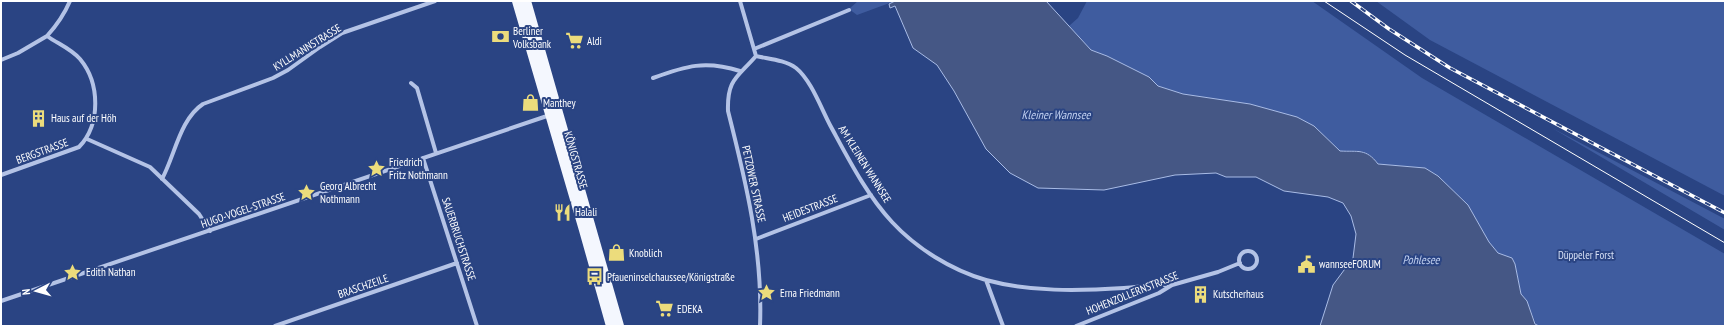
<svg xmlns="http://www.w3.org/2000/svg" width="1726" height="327" font-family="'PT Sans Narrow',sans-serif">
<style>
.green{fill:#3f5c9f}
.water{fill:#455785;stroke:#a9bce6}
.lines{fill:none;stroke-linecap:round;stroke-linejoin:round}
.street{stroke:#b4c3e6;stroke-width:4}
.primary{stroke:#f4f7fe;stroke-width:10}
.tram{stroke:#fff;stroke-width:1}
.rail-casing{stroke:#fff;stroke-width:3.5}
.rail{stroke:#2a4483;stroke-width:2;stroke-dasharray:6;stroke-linecap:butt}
.labels{text-anchor:middle;dominant-baseline:central;stroke-width:4;stroke-linejoin:round;paint-order:stroke}
.poi-label{font-size:11px;fill:#fff;stroke:#2a4483;text-anchor:start}
.street-label{font-size:11px;fill:#fff;stroke:#2a4483}
.park-label{font-size:11px;fill:#d7e0f5;stroke:#2a4483}
.water-label{font-size:12px;font-style:italic;fill:#bfceee;stroke:#2a4483}
</style>
<rect width="100%" height="100%" fill="#2a4483"/>
<path class="green" d="M 858,1 L 895,1 L 857,15 L 849,9 Z
M 1087,1 L 1312,1 L 1422,78 L 1725,254 L 1725,326 L 1539,326 L 1536,324 L 1527,301 L 1521,294 L 1515,264 L 1512,258 L 1498,253 L 1489,242 L 1468,205 L 1438,176 L 1425,168 L 1378,164 C 1367,148 1358,151 1340,151 L 1314,126 L 1250,104 L 1183,94 L 1158,86 L 1149,77 L 1107,56 L 1091,50 L 1069,26 L 1078,18 Z
M 1376,1 L 1725,1 L 1725,196 L 1430,40 Z
M 1552,128 L 1725,219 L 1725,230 Z"/>
<path class="water" d="M 895,1 L 1046,1 L 1091,50 L 1107,56 L 1149,77 L 1158,86 L 1183,94 L 1250,104 L 1297,117 L 1314,126 L 1340,151 C 1358,152 1366,148 1378,164 L 1425,168 L 1438,176 L 1468,205 L 1489,242 L 1498,253 L 1512,258 L 1515,264 L 1521,294 L 1527,301 L 1535,324 L 1539,326 L 1320,326 L 1333,285 L 1353,258 L 1356,234 L 1351,216 L 1343,203 L 1328,197 L 1284,191 L 1256,177 L 1226,177 L 1216,173 L 1175,175 L 1104,190 L 1038,188 L 1010,173 L 986,149 L 954,91 L 937,65 L 913,48 L 895,6 L 890,8 L 889,4 Z"/>
<g class="lines">
<path class="street" d="M 740,1 L 756,56 C 769,59 785,60 796,68 C 811,80 821,108 830,125 C 848,158 866,194 892,222 C 916,248 951,270 986,280 C 1030,292 1078,291 1124,288 C 1140,287 1156,284 1172,285
M 754,49 L 849,10
M 756,56 C 737,78 727,79 728,111 C 746,182 763,252 760,326
M 1,60 L 18,53 L 47,36
M 653,78 C 686,66 705,60 740,71
M 411,83 L 417,88 L 436,153
M 87,139 L 150,167 L 199,214 L 210,231
M 423,158 L 477,326
M 1,175 L 79,147 C 101,124 100,83 80,59 C 70,48 58,44 47,36 C 57,25 64,15 70,1
M 162,179 C 175,155 180,119 203,104 L 273,78 L 288,70 L 320,47 L 342,33 L 435,1
M 756,239 L 871,195
M1239 260a9 9 0 1 1 18 0a9 9 0 1 1-18 0Z
M 986,280 L 1003,326
M 1,301 L 550,115
M 275,326 L 457,263
M 1076,326 L 1159,293 L 1172,285 L 1218,272 L 1240,263"/>
<path class="primary" d="M 517,1 L 584,230 L 611,326
M 526,1 L 619,326"/>
<path class="tram" d="M 1324,1 L 1405,55 L 1725,243"/>
<defs>
<path id="rail" d="M 1351,1 L 1389,29 L 1450,68 L 1725,213"/>
</defs>
<use href="#rail" class="rail-casing"/>
<use href="#rail" class="rail"/>
</g>
<defs>
<symbol id="bank-bare" viewBox="-9 -9 18 18"><path d="M-6-4H6V4H-6ZM0-2.3a2.3 2.3 0 1 0 0 4.6a2.3 2.3 0 1 0 0-4.6Z" fill="#ecdc7c" stroke="#2a4483" stroke-width="2.5" paint-order="stroke"/></symbol>
<symbol id="supermarket-bare" viewBox="-9 -9 18 18"><path d="M-6-5.5h2.5l.6 2H6L4.5 2H-2.5L-4.4-4H-6ZM-1.5 3.2a1.3 1.3 0 1 0 .1 0ZM3 3.2a1.3 1.3 0 1 0 .1 0Z" fill="#ecdc7c" stroke="#2a4483" stroke-width="2.5" paint-order="stroke"/></symbol>
<symbol id="shop-bare" viewBox="-9 -9 18 18"><path d="M-5-2.5h2.3a2.7 3.5 0 0 1 5.4 0H5L5.5 6h-11ZM-1.5-2.5h3a1.5 2.3 0 0 0-3 0Z" fill="#ecdc7c" stroke="#2a4483" stroke-width="2.5" paint-order="stroke"/></symbol>
<symbol id="building-bare" viewBox="-9 -9 18 18"><path d="M-4-6H4V6H1V3H-1V6H-4ZM-2.5-4.3h1.7v1.8h-1.7ZM.8-4.3h1.7v1.8H.8ZM-2.5-1h1.7V.8h-1.7ZM.8-1h1.7V.8H.8Z" fill="#ecdc7c" stroke="#2a4483" stroke-width="2.5" paint-order="stroke"/></symbol>
<symbol id="sight-bare" viewBox="-9 -9 18 18"><path d="M0-6L1.8-2.2L6-1.7L2.9 1.2L3.7 5.4L0 3.3L-3.7 5.4L-2.9 1.2L-6-1.7L-1.8-2.2Z" fill="#ecdc7c" stroke="#2a4483" stroke-width="2.5" paint-order="stroke"/></symbol>
<symbol id="restaurant-bare" viewBox="-9 -9 18 18"><path d="M-5-6h1v4h1v-4h1v4h1v-4h1v5L-1.5 .5V6h-2V.5L-5-1ZM5-6V6H3V1.5H1.5Q1.5-4 5-6Z" fill="#ecdc7c" stroke="#2a4483" stroke-width="2.5" paint-order="stroke"/></symbol>
<symbol id="civic-bare" viewBox="-9 -9 18 18"><path d="M-.6-6.5H3V-4.5H.6V-3L4-1V1h2V6H-6V1h2V-1L-.6-3ZM-1.2 2.5V6h2.4V2.5Z" fill="#ecdc7c" stroke="#2a4483" stroke-width="2.5" paint-order="stroke"/></symbol>
<symbol id="bus-bare" viewBox="-9 -9 18 18"><path d="M-5-6H5V4H4V6H2V4H-2V6H-4V4H-5ZM-3.5-4V0h7V-4ZM-3.5 1.2v1.5H-2V1.2ZM2 1.2v1.5H3.5V1.2Z" fill="#ecdc7c" stroke="#2a4483" stroke-width="2.5" paint-order="stroke"/></symbol>
</defs>
<g fill-rule="evenodd">
<use href="#bank-bare" x="488" y="24" width="25" height="25"/>
<use href="#supermarket-bare" x="562" y="28" width="25" height="25"/>
<use href="#shop-bare" x="518" y="90" width="25" height="25"/>
<use href="#building-bare" x="26" y="106" width="25" height="25"/>
<use href="#sight-bare" x="364" y="156" width="25" height="25"/>
<use href="#sight-bare" x="294" y="180" width="25" height="25"/>
<use href="#restaurant-bare" x="550" y="200" width="25" height="25"/>
<use href="#shop-bare" x="604" y="240" width="25" height="25"/>
<use href="#civic-bare" x="1294" y="252" width="25" height="25"/>
<use href="#sight-bare" x="60" y="260" width="25" height="25"/>
<use href="#bus-bare" x="582" y="264" width="25" height="25"/>
<use href="#sight-bare" x="754" y="280" width="25" height="25"/>
<use href="#building-bare" x="1188" y="282" width="25" height="25"/>
<use href="#supermarket-bare" x="652" y="296" width="25" height="25"/>
</g>
<g class="labels">
<g class="poi-label">
<text x="513" y="31">Berliner<tspan x="513" dy="13">Volksbank</tspan></text>
<text x="587" y="41">Aldi</text>
<text x="543" y="103">Manthey</text>
<text x="51" y="118">Haus auf der Höh</text>
<text x="389" y="162">Friedrich<tspan x="389" dy="13">Fritz Nothmann</tspan></text>
<text x="320" y="186">Georg Albrecht<tspan x="320" dy="13">Nothmann</tspan></text>
<text x="575" y="212">Halali</text>
<text x="629" y="253">Knoblich</text>
<text x="1319" y="264">wannseeFORUM</text>
<text x="86" y="272">Edith Nathan</text>
<text x="607" y="277">Pfaueninselchaussee/Königstraße</text>
<text x="780" y="293">Erna Friedmann</text>
<text x="1213" y="294">Kutscherhaus</text>
<text x="677" y="309">EDEKA</text>
</g>
<g class="street-label">
<text transform="translate(307 47) rotate(-32)">KYLLMANNSTRASSE</text>
<text transform="translate(42 151) rotate(-20)">BERGSTRASSE</text>
<text transform="translate(576 160) rotate(74)">KÖNIGSTRASSE</text>
<text transform="translate(865 164) rotate(58)">AM KLEINEN WANNSEE</text>
<text transform="translate(754 184) rotate(78)">PETZOWER STRASSE</text>
<text transform="translate(810 208) rotate(-21)">HEIDESTRASSE</text>
<text transform="translate(243 210) rotate(-19)">HUGO-VOGEL-STRASSE</text>
<text transform="translate(459 239) rotate(72)">SAUERBRUCHSTRASSE</text>
<text transform="translate(363 286) rotate(-19)">BRASCHZEILE</text>
<text transform="translate(1132 293) rotate(-22)">HOHENZOLLERNSTRASSE</text>
</g>
<g class="park-label">
<text x="1586" y="255">Düppeler Forst</text>
</g>
<g class="water-label">
<text x="1056" y="114">Kleiner Wannsee</text>
<text x="1421" y="259">Pohlesee</text>
</g>
</g>
<rect width="1726" height="327" fill="none" stroke="#ffffff" stroke-width="4"/>
<g transform="translate(36 291) rotate(264)" stroke="#2a4483" stroke-width="3" paint-order="stroke">
<path d="M0-3L7 15L0 10L-7 15Z" fill="#ffffff"/>
<text y="-6" font-size="11" font-weight="bold" text-anchor="middle" fill="#ffffff">N</text>
</g>
</svg>
